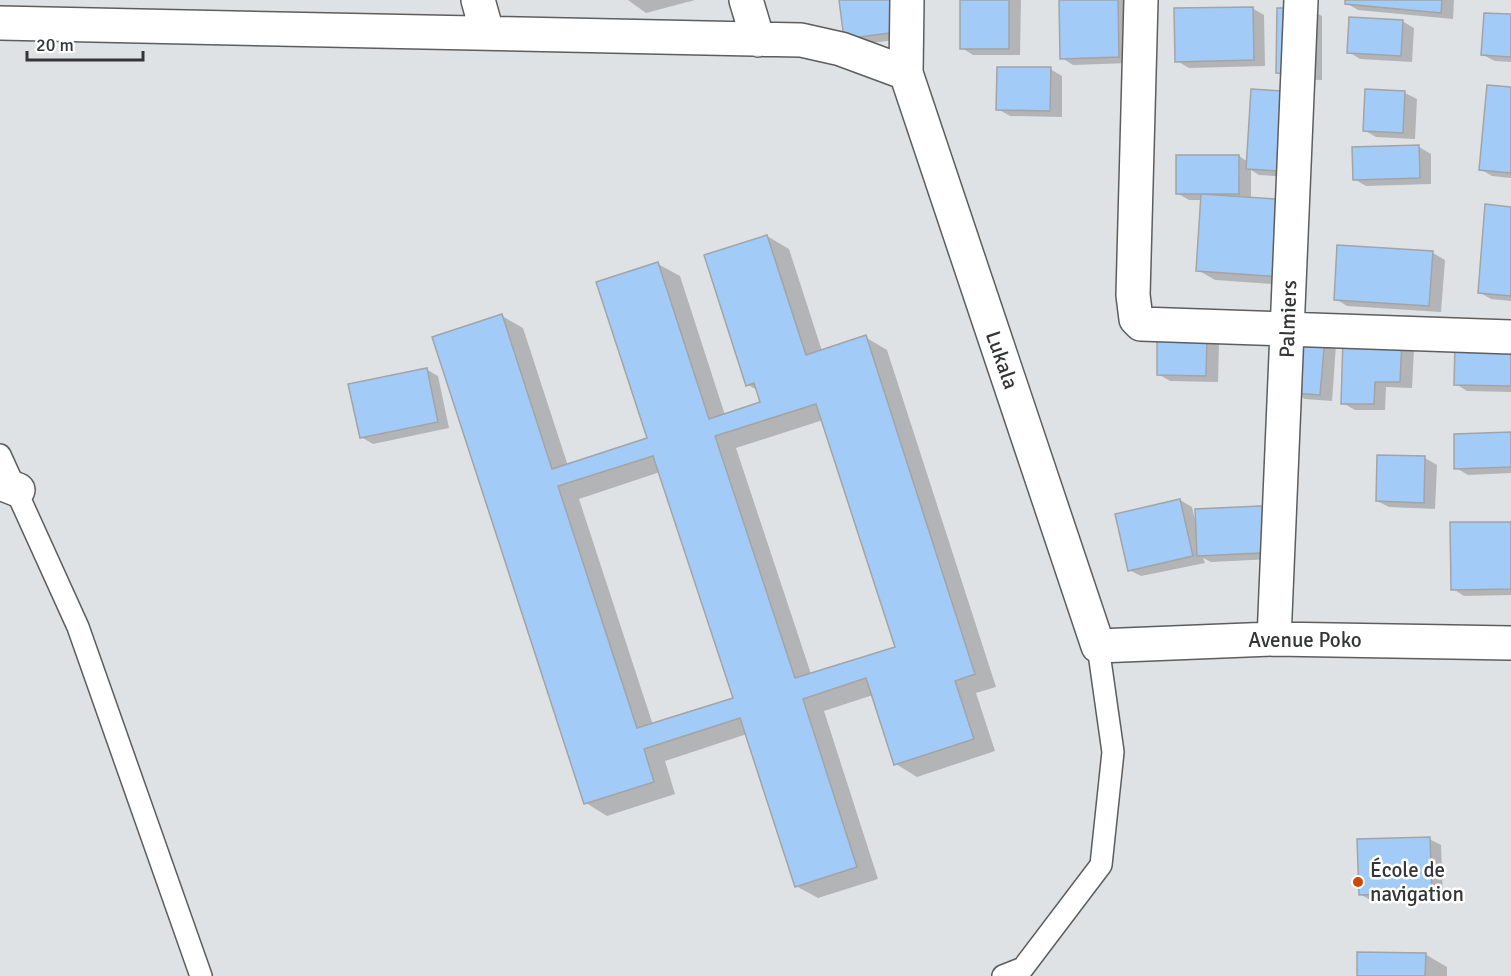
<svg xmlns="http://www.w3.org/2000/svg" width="1511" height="976" font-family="Signika,sans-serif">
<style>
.shadow{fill:#0003;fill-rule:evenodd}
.building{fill:#a3cbf7;stroke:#a2a4a7;stroke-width:1.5;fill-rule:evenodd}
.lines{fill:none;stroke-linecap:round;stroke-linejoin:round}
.service-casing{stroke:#5c5d5f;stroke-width:24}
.minor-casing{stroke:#5c5d5f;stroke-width:36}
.service{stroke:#fff;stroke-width:21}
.minor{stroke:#fff;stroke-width:33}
.poi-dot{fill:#cd4800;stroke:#fff;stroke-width:2}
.labels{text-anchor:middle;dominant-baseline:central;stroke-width:5;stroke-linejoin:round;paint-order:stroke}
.street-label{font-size:21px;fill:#343536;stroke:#fff}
.poi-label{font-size:21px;fill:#343536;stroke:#fff;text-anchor:start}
</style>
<rect width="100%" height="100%" fill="#dfe2e4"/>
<path class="shadow" d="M 628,0 L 695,0 L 646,13 Z
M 840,0 L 916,37 L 857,45 Z
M 962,0 L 1021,0 L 1020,55 L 973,55 L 962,48 Z
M 1060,0 L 1129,0 L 1130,63 L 1073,65 L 1062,58 Z
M 1347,0 L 1454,0 L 1453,19 L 1358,10 L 1346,3 Z
M 1252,8 L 1264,15 L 1265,66 L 1189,68 L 1177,61 Z
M 1310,10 L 1322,16 L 1322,80 L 1290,79 L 1278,73 Z
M 1511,15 L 1511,62 L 1495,61 L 1483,55 Z
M 1402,21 L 1414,28 L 1412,62 L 1360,59 L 1349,52 Z
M 1050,69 L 1062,76 L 1062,117 L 1010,116 L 998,109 Z
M 1511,89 L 1511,178 L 1492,176 L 1480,169 Z
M 1405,93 L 1417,99 L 1415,139 L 1376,137 L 1364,130 Z
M 1419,147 L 1431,154 L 1431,184 L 1366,186 L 1354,179 Z
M 1239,156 L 1248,162 L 1308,178 L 1259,175 L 1251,170 L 1251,199 L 1301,286 L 1215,280 L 1198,270 L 1202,200 L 1189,200 L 1177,193 Z
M 1511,208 L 1511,301 L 1491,299 L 1479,292 Z
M 767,236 L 789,249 L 822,351 L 865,337 L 887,350 L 996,687 L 976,693 L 995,751 L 917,777 L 896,764 L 873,695 L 824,711 L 878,879 L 818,898 L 796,886 L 747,734 L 665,761 L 675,794 L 607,816 L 586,803 L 502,316 L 523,328 L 568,466 L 649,439 L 658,264 L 680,276 L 725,415 L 762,403 L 757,390 L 748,385 ZM 823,420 L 897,648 L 811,674 L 736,448 ZM 660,472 L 735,699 L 653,725 L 579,499 Z
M 1433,253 L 1445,260 L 1441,312 L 1347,306 L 1336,299 Z
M 1207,336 L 1219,343 L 1218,382 L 1170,381 L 1158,374 Z
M 1324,339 L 1336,345 L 1332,401 L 1305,399 L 1293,392 Z
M 1344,340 L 1414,349 L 1412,388 L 1386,387 L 1385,410 L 1355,410 L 1343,403 Z
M 1511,347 L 1511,392 L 1467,391 L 1456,384 Z
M 426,369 L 438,376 L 449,428 L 373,444 L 361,437 Z
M 1511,434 L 1511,473 L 1468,475 L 1456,468 Z
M 1379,456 L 1425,458 L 1437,465 L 1435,509 L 1389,507 L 1377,501 Z
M 1180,500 L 1192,507 L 1196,524 L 1292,513 L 1294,558 L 1211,562 L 1203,558 L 1205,563 L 1141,576 L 1129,570 Z
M 1511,523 L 1511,595 L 1464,596 L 1453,589 Z
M 1429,839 L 1441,845 L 1443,899 L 1372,901 L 1360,894 Z
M 1425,954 L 1447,967 L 1447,976 L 1359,976 Z"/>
<path class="building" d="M 839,0 L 901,0 L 905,31 L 844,39 Z
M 960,0 L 1009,0 L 1009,49 L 960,49 Z
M 1059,0 L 1118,0 L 1119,57 L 1060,59 Z
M 1345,0 L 1442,0 L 1441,13 L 1345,4 Z
M 1253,7 L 1254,60 L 1175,62 L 1174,8 Z
M 1277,8 L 1311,8 L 1310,74 L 1276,73 Z
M 1484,13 L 1511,14 L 1511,57 L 1481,55 Z
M 1349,17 L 1403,20 L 1401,56 L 1347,53 Z
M 997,67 L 1051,67 L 1050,111 L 996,110 Z
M 1487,85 L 1511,87 L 1511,173 L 1479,170 Z
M 1251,89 L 1301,92 L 1296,172 L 1246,169 Z
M 1365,89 L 1405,91 L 1403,133 L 1363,131 Z
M 1419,145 L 1420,178 L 1353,180 L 1352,147 Z
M 1176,155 L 1239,155 L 1239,194 L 1176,194 Z
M 1201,194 L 1289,200 L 1284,277 L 1196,271 Z
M 1485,204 L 1511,207 L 1511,296 L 1478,293 Z
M 767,235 L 806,355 L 866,335 L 975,674 L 955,681 L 974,739 L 894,765 L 866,678 L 803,699 L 857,867 L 795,887 L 740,718 L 644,749 L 654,782 L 584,804 L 432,337 L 502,314 L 552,469 L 647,438 L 596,282 L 658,262 L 709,419 L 760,402 L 754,383 L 746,386 L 704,255 ZM 816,404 L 895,647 L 795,678 L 715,436 ZM 653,456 L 733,698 L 637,728 L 558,486 Z
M 1337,245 L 1433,251 L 1429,306 L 1334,300 Z
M 1157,333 L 1207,335 L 1206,376 L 1157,375 Z
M 1296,335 L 1325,337 L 1320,395 L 1292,393 Z
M 1343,338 L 1402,340 L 1400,382 L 1375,382 L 1374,404 L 1341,404 Z
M 1455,344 L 1511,346 L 1511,386 L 1454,385 Z
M 427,368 L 438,422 L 360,438 L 348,384 Z
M 1511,432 L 1511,467 L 1454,469 L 1454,434 Z
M 1377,455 L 1425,456 L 1424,503 L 1376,501 Z
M 1180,499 L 1193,556 L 1128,571 L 1115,514 Z
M 1280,505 L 1283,552 L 1197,556 L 1195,509 Z
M 1450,522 L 1511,522 L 1511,589 L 1451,590 Z
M 1430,837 L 1432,893 L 1359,895 L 1357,839 Z
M 1357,952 L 1426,953 L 1425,976 L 1357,976 Z"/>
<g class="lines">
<defs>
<path id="service" d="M 0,455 L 78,627 L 201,976
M 1003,976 L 1023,968 L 1101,865 L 1113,752 L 1098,646"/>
<path id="minor" d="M 478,0 L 487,32
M 746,0 L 758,40
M 907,0 L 906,73 L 1098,646 L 1274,639 L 1511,643
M 1141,0 L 1133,295 L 1136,319 L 1141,324 L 1511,337
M 0,23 L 801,40 L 841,49 L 906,73
M 0,483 L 18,490
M 1274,639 L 1301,0"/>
</defs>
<use href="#service" class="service-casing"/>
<use href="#minor" class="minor-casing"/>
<use href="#service" class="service"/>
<use href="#minor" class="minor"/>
</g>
<circle class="poi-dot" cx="1358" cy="882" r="6"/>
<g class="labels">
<g class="street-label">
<text transform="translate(1288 319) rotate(-88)">Palmiers</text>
<text transform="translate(1002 360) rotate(71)">Lukala</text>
<text x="1305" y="640">Avenue Poko</text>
</g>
<g class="poi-label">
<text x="1370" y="870">École de<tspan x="1370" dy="24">navigation</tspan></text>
</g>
</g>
<path d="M27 51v9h116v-9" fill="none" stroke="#343536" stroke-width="3"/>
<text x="36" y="51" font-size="18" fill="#343536" stroke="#ffffff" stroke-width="4.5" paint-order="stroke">20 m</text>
</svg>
